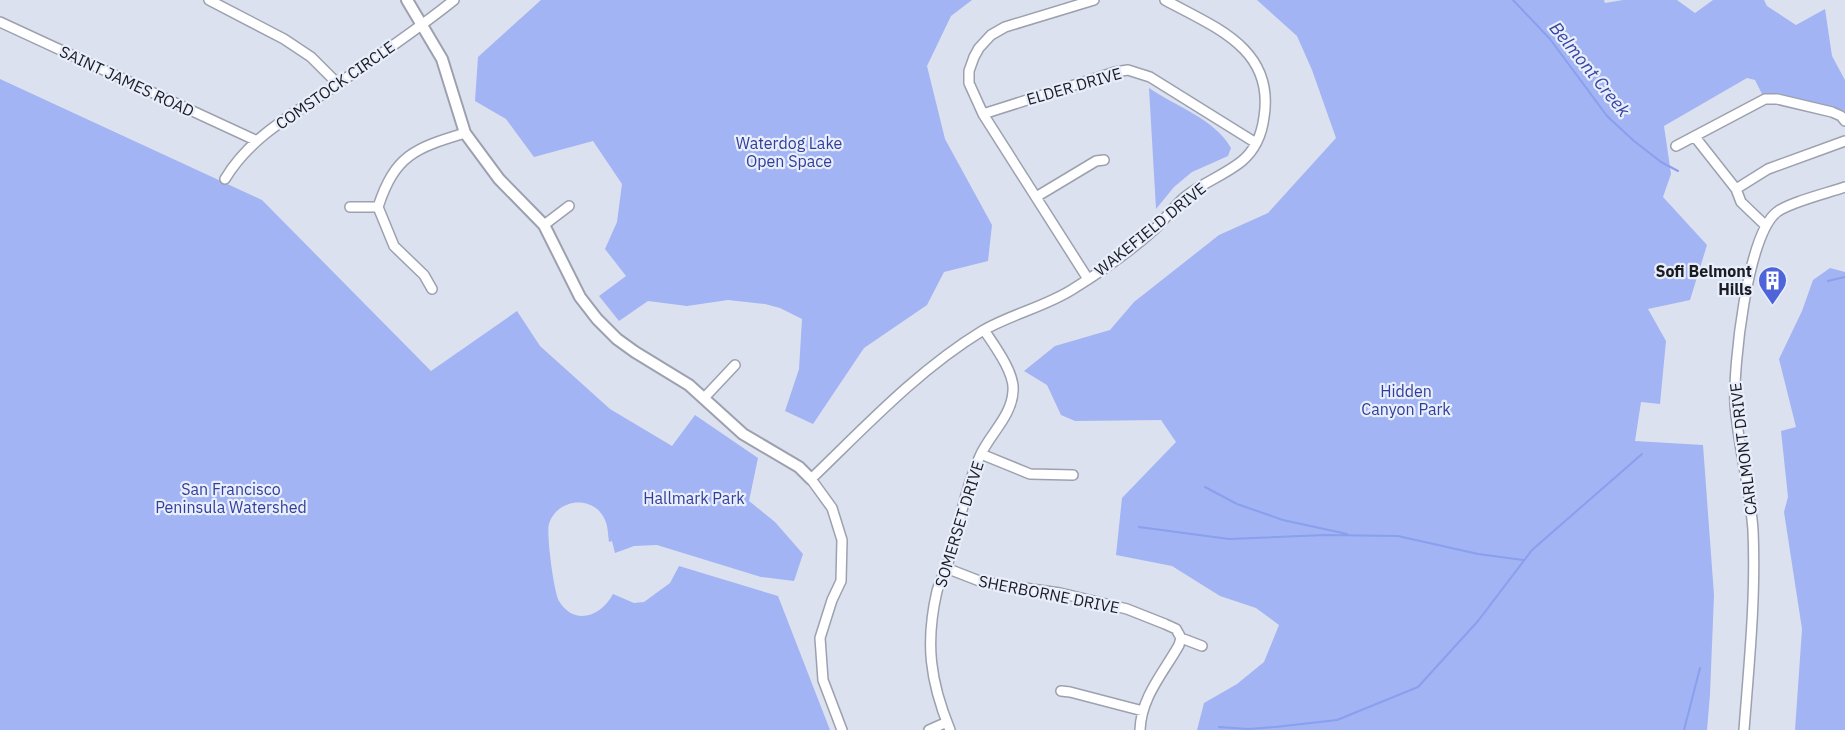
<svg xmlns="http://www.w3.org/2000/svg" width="1845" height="730" font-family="'IBM Plex Sans',sans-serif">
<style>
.green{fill:#a2b4f3}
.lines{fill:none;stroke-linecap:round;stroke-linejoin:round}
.stream{stroke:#8a9fed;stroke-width:2}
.minor-casing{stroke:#9da1af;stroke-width:12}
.tertiary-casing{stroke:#9da1af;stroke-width:14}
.minor{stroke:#fff;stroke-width:9}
.tertiary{stroke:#fff;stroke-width:10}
.labels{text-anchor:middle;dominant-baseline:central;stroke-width:4.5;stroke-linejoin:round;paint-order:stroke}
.street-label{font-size:16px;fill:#1b1c21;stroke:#e9eefc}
.park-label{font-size:16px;fill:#313f99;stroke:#e9eefc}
.poi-label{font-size:16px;font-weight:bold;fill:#1b1c21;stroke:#e9eefc;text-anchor:end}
.water-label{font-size:18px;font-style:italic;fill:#3746a1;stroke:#e9eefc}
</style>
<rect width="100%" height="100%" fill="#dce1ef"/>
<path class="green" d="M 541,0 L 972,0 L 951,16 L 927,66 L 945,139 L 992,225 L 988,261 L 944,272 L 927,305 L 864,348 L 813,424 L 785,411 L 799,369 L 802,319 L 780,308 L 765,304 L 728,300 L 687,306 L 648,301 L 619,321 L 599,296 L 626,276 L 605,249 L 617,222 L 622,184 L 593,141 L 534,157 L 506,119 L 475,101 L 478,57 Z
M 1257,0 L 1604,0 L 1605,3 L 1623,0 L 1677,0 L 1695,13 L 1713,0 L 1764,0 L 1767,6 L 1796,25 L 1825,9 L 1832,56 L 1845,80 L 1845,111 L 1775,93 L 1763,96 L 1755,80 L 1747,78 L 1664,126 L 1671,174 L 1663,197 L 1707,245 L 1690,300 L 1648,309 L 1666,341 L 1660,404 L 1641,402 L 1635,441 L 1703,445 L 1714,595 L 1710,694 L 1707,730 L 1197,730 L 1204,703 L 1237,684 L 1264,662 L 1279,625 L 1256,608 L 1220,596 L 1172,566 L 1116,555 L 1122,498 L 1176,442 L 1161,420 L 1075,421 L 1061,415 L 1047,385 L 1024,371 L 1055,346 L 1110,330 L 1134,302 L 1219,235 L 1268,213 L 1336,138 L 1312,70 L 1297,36 Z
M 0,79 L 262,200 L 431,371 L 517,311 L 540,346 L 610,409 L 672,446 L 695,415 L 758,458 L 749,501 L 775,522 L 803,554 L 794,581 L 761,577 L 657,545 L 634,546 L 615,553 L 612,541 L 609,542 C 608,535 608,526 605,520 C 594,494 557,498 549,524 C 546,533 554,593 559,601 C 574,626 601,617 613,594 L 634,603 L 644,602 L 670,583 L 679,566 L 778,596 L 830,730 L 0,730 Z
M 1149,88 C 1175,106 1215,119 1231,148 L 1228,156 L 1192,172 L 1174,187 L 1156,209 Z
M 1830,268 L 1845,272 L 1845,730 L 1795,730 L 1802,629 L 1784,512 L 1788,497 L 1781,431 L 1796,427 L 1779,359 L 1802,311 L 1813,280 Z"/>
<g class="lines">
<path class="stream" d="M 1513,0 L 1550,39 L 1607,116 L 1634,141 L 1661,162 L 1678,171
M 1828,281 L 1845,277
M 1205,487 L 1237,504 L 1283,520 L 1347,534
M 1139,527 L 1229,539 L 1325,535 L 1398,536 L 1478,554 L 1523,560
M 1219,727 L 1248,729 L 1275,727 L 1337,720 L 1418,687 L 1478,621 L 1532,550 L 1642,454
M 1684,730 L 1700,668"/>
<defs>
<path id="minor" d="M 209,0 L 284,39 L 311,57 L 337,83
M 0,22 L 255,140
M 983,114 L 1115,72 L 1128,70 L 1150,77 L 1256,143
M 1695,137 L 1736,189
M 1676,146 L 1765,99 L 1777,99 L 1832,112 L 1841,116 L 1845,121
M 225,179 C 249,139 288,117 326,92 C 369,62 413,33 454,0
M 1036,197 L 1096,161 L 1104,160
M 350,207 L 378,207 C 395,155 415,148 465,133
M 378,207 L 394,246 L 424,275 L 432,289
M 544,225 L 569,206
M 1766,226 L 1741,202 L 1736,189 L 1768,169 L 1845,141
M 1088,279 L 983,114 L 969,83 L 969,71 L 974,57 L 979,48 L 991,35 L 1005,27 L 1094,0
M 704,398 L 735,365
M 981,454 L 1030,474 L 1073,475
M 946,568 L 982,582 L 1060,593 L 1127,609 L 1165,624 L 1176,629 L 1181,638 L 1179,645 C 1164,672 1141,697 1140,730
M 1181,638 L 1202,646
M 1061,691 L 1070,692 L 1143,711
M 842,730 L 823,680 L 820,638 L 832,600 L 841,581 L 842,540 L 832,508 L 811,479 C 865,427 918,370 982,331 C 1011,314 1045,307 1073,289 C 1102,271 1132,250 1157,227 C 1166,218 1174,206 1185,197 C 1202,183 1225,175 1242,161 C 1255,150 1262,133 1264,117 C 1275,48 1214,27 1165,0
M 929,730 L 947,722
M 950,730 C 930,681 925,643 937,591 C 941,578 948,566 951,553 C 960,520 966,487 980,456 C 989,435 1012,416 1013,391 C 1015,373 994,345 984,330
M 1744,730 C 1749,664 1756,597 1753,530 C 1750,488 1738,446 1735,404 C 1733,368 1747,234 1777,212 C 1790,202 1828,193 1845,187"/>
<path id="tertiary" d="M 407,0 L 442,59 L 465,133 L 499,179 L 544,225 L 580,297 L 597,319 L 617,339 L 635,352 L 689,385 L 743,434 L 799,467 L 811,479"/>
</defs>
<use href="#minor" class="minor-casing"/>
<use href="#tertiary" class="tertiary-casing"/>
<use href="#minor" class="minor"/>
<use href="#tertiary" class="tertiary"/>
</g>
<defs>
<symbol id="building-pin" viewBox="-11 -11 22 30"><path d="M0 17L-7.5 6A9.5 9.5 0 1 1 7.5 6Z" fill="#4f64d9" stroke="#e9eefc"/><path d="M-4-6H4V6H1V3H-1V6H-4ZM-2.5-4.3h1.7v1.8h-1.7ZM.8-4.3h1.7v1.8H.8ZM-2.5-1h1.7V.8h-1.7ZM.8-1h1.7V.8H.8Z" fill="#fff"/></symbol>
</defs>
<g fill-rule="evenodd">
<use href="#building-pin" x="1756" y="264" width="33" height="45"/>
</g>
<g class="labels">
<g class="street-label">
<text transform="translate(127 81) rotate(25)">SAINT JAMES ROAD</text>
<text transform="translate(335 85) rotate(-35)">COMSTOCK CIRCLE</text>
<text transform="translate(1074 86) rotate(-16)">ELDER DRIVE</text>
<text transform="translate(1150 229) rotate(-39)">WAKEFIELD DRIVE</text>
<text transform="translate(1743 449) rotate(-97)">CARLMONT DRIVE</text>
<text transform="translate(959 524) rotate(-73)">SOMERSET DRIVE</text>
<text transform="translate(1049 594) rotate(11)">SHERBORNE DRIVE</text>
</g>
<g class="park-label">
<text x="789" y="143">Waterdog Lake<tspan x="789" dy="18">Open Space</tspan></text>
<text x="1406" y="391">Hidden<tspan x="1406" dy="18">Canyon Park</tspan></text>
<text x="231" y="489">San Francisco<tspan x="231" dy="18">Peninsula Watershed</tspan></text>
<text x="694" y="498">Hallmark Park</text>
</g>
<g class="poi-label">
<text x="1752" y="271">Sofi Belmont<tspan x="1752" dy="18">Hills</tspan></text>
</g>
<g class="water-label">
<text transform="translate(1590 69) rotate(51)">Belmont Creek</text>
</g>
</g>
</svg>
